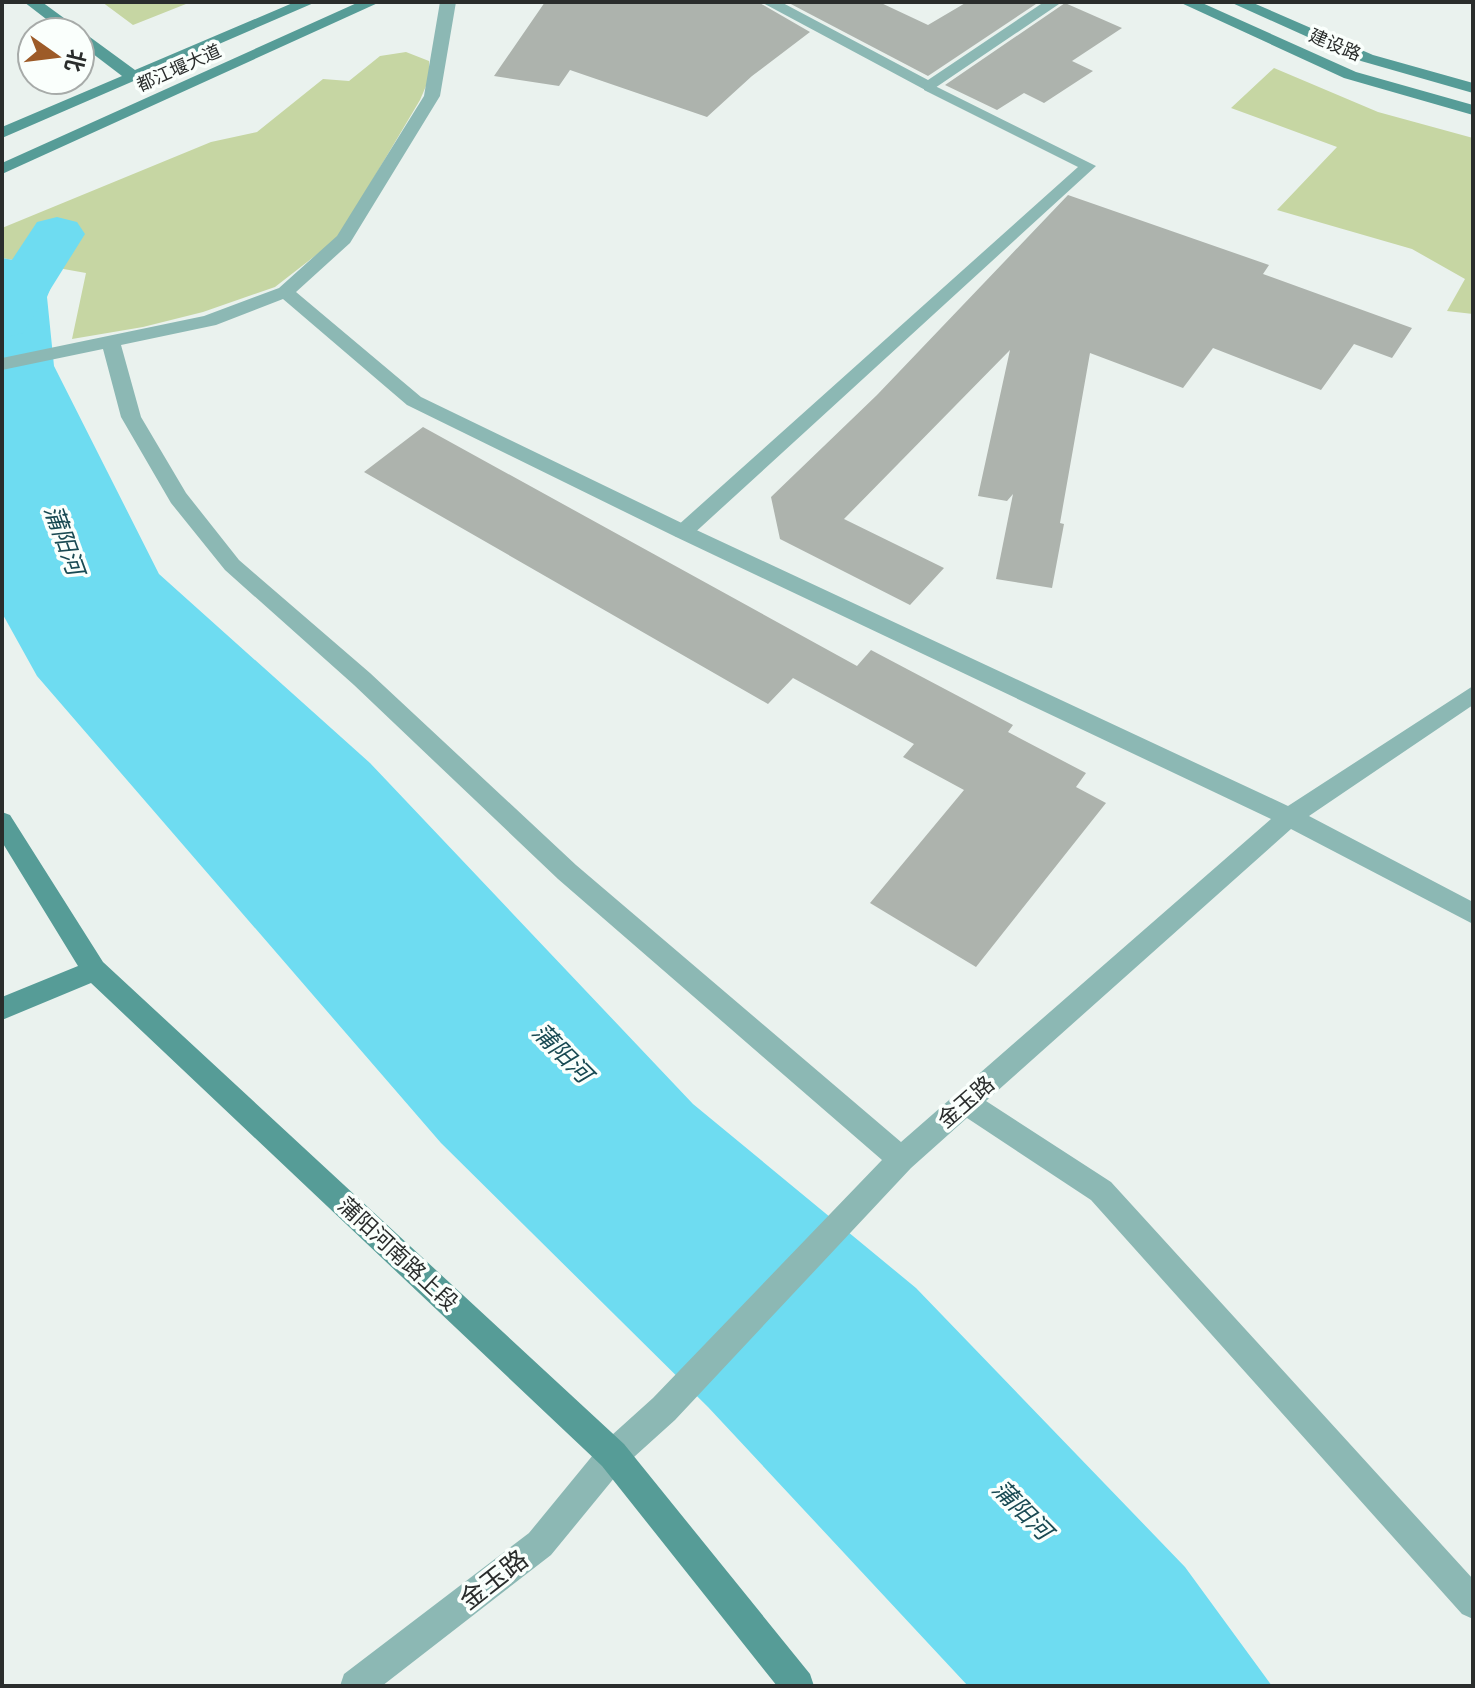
<svg xmlns="http://www.w3.org/2000/svg" width="1475" height="1688" font-family="Rubik,'Noto Sans SC',sans-serif">
<style>
.green{fill:#c6d6a3}
.water{fill:#6edcf1}
.lines{fill:none;stroke-linecap:round;stroke-linejoin:round}
.river{fill:#6edcf1;fill-rule:evenodd}
.building{fill:#adb3ad}
.lane{fill:#8cb8b4;fill-rule:evenodd}
.street{fill:#8cb8b4;fill-rule:evenodd}
.secondary{fill:#569c97;fill-rule:evenodd}
.labels{text-anchor:middle;dominant-baseline:central;stroke-width:7;stroke-linejoin:round;paint-order:stroke}
.far-street-label{font-size:18px;fill:#2a2d2c;stroke:#fafffc}
.street-label{font-size:22px;fill:#2a2d2c;stroke:#fafffc}
.water-label{font-size:24px;font-style:italic;fill:#194a53;stroke:#fafffc}
.near-street-label{font-size:26px;fill:#2a2d2c;stroke:#fafffc}
</style>
<rect width="100%" height="100%" fill="#eaf2ee"/>
<path class="green" d="M 102,2 L 191,2 L 133,25 Z
M 406,52 L 429,61 L 429,79 L 420,100 L 338,238 L 275,287 L 203,312 L 143,327 L 72,339 L 86,273 L 2,258 L 2,228 L 211,142 L 257,132 L 323,79 L 349,81 L 380,56 Z
M 1274,68 L 1378,112 L 1473,138 L 1473,314 L 1447,311 L 1465,279 L 1412,249 L 1277,210 L 1337,147 L 1231,108 Z"/>
<path class="water" d="M 2,258 L 59,268 L 47,297 L 54,366 L 159,574 L 370,763 L 693,1104 L 916,1288 L 1185,1567 L 1272,1686 L 968,1686 L 708,1407 L 441,1143 L 37,676 L 2,613 Z"/>
<g class="lines">
<path class="river" d="M 57,217 L 77,222 L 85,234 L 23,333 L 2,338 L 2,275 L 37,222 Z"/>
</g>
<path class="building" d="M 545,2 L 758,2 L 810,32 L 752,76 L 707,117 L 570,70 L 559,86 L 494,76 Z
M 787,2 L 879,2 L 928,25 L 967,2 L 1039,2 L 928,76 Z
M 1065,3 L 1122,28 L 1072,61 L 1093,71 L 1044,103 L 1024,93 L 997,110 L 945,85 Z
M 1068,195 L 1269,265 L 1263,274 L 1412,328 L 1392,358 L 1354,344 L 1321,390 L 1213,348 L 1183,388 L 1090,353 L 1060,523 L 1064,524 L 1052,588 L 996,579 L 1013,494 L 1007,501 L 978,496 L 1010,350 L 844,519 L 944,568 L 910,605 L 780,539 L 771,497 L 877,395 Z
M 423,427 L 857,666 L 871,650 L 1013,725 L 1008,732 L 1086,773 L 1076,787 L 1106,803 L 976,967 L 870,903 L 964,790 L 903,757 L 914,744 L 793,678 L 768,704 L 364,472 Z"/>
<g class="lines">
<path class="lane" d="M 929,83 L 1096,166 L 690,537 L 676,537 L 673,532 L 676,527 L 1078,167 L 924,90 L 924,84 Z"/>
<path class="street" d="M 440,2 L 456,2 L 440,96 L 350,243 L 296,292 L 421,397 L 690,527 L 1288,806 L 1473,686 L 1473,705 L 1309,816 L 1473,902 L 1473,924 L 1291,829 L 986,1101 L 1111,1182 L 1473,1579 L 1473,1619 L 1462,1614 L 1091,1200 L 967,1118 L 911,1168 L 675,1420 L 624,1466 L 551,1555 L 382,1686 L 340,1686 L 344,1674 L 529,1533 L 602,1444 L 653,1398 L 882,1160 L 558,879 L 354,685 L 225,570 L 171,503 L 121,417 L 103,349 L 2,370 L 2,358 L 204,316 L 279,288 L 337,236 L 424,96 ZM 283,299 L 407,405 L 676,537 L 1271,819 L 901,1142 L 576,865 L 370,673 L 239,560 L 186,493 L 141,417 L 121,345 L 216,325 Z
M 761,2 L 781,2 L 928,80 L 1044,2 L 1062,2 L 929,92 Z"/>
<path class="secondary" d="M 24,2 L 42,2 L 135,70 L 295,2 L 316,2 L 2,138 L 2,127 L 122,76 L 80,44 L 80,32 L 63,32 Z
M 359,2 L 380,2 L 2,174 L 2,163 Z
M 1179,2 L 1200,2 L 1356,72 L 1473,105 L 1473,115 L 1344,78 Z
M 1230,2 L 1251,2 L 1373,55 L 1473,83 L 1473,93 L 1361,61 Z
M 2,812 L 10,815 L 103,962 L 624,1444 L 810,1674 L 814,1686 L 777,1686 L 602,1466 L 91,983 L 2,1020 L 2,997 L 78,966 L 2,842 Z"/>
</g>
<g class="labels">
<g class="far-street-label">
<text transform="translate(1335 45) rotate(23)">建设路</text>
<text transform="translate(179 68) rotate(-24)">都江堰大道</text>
</g>
<g class="street-label">
<text transform="translate(966 1102) rotate(-41)">金玉路</text>
<text transform="translate(398 1254) rotate(43)">蒲阳河南路上段</text>
</g>
<g class="water-label">
<text transform="translate(64 540) rotate(70)">蒲阳河</text>
<text transform="translate(562 1053) rotate(45)">蒲阳河</text>
<text transform="translate(1022 1510) rotate(45)">蒲阳河</text>
</g>
<g class="near-street-label">
<text transform="translate(494 1580) rotate(-38)">金玉路</text>
</g>
</g>
<rect width="1475" height="1688" fill="none" stroke="#2a2d2c" stroke-width="8"/>
<g transform="translate(56 56) rotate(104)"><circle r="38" fill="#fafffc" stroke="#a7aba9" stroke-width="2"/>
<path d="M0-6L14 30L0 20L-14 30Z" fill="#9d5b28"/>
<text y="-12" font-size="22" font-weight="bold" text-anchor="middle" fill="#2a2d2c">北</text>
</g>
</svg>
